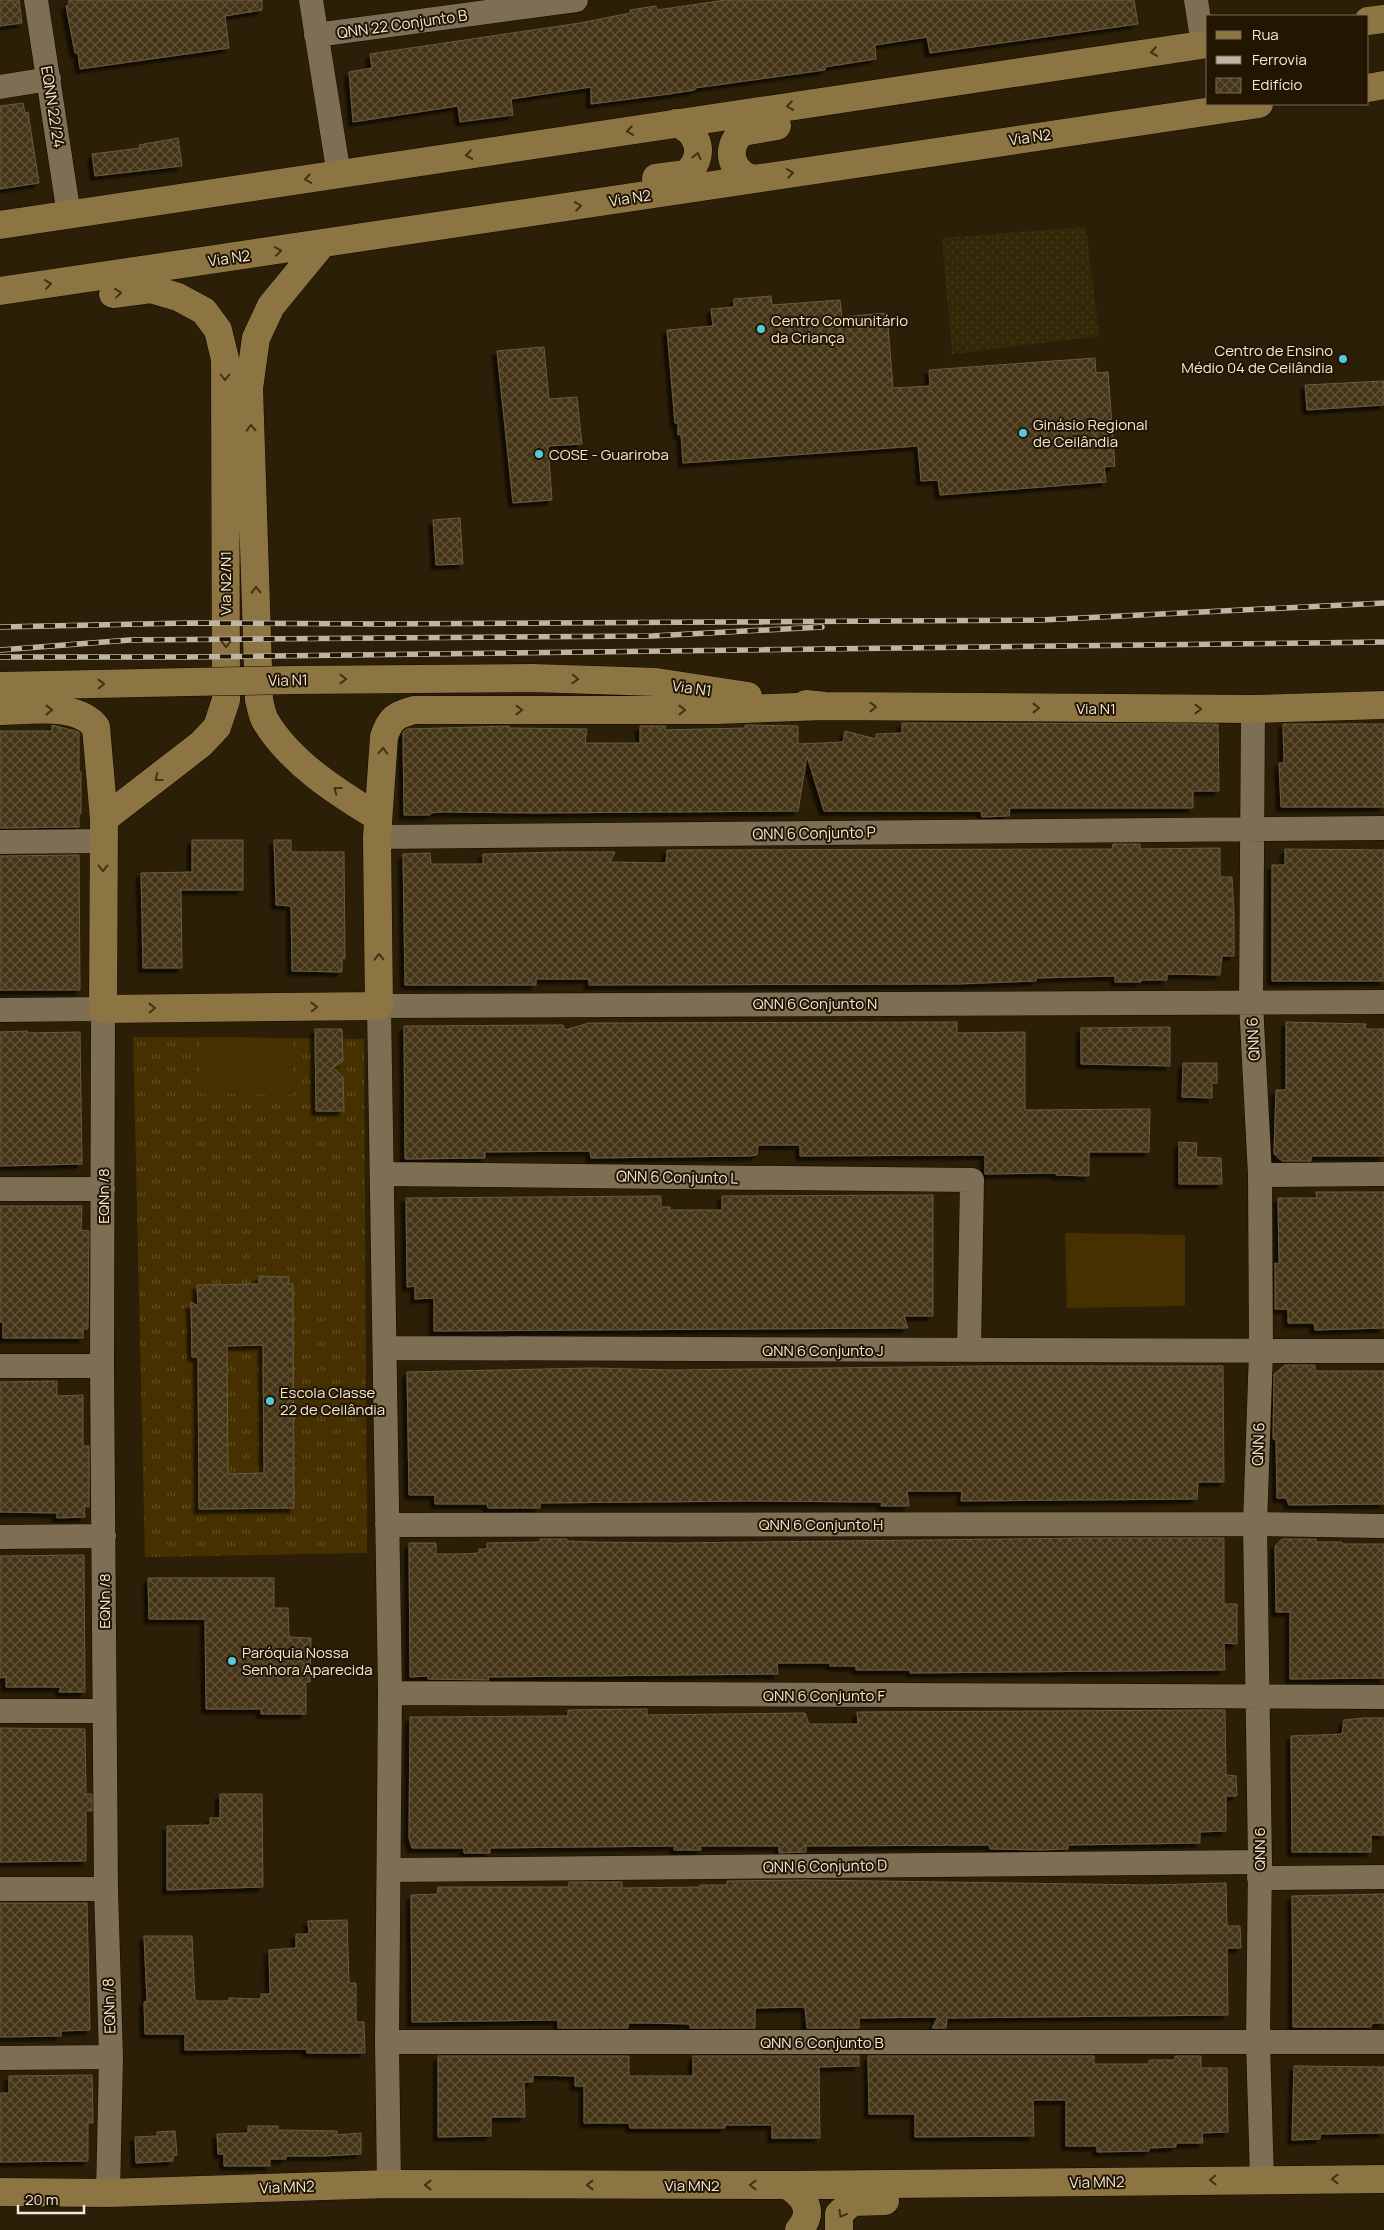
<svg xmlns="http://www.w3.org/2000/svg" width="1384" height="2230" font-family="Manrope,sans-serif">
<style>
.grass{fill:url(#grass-tufts)}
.sand{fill:url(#sand-dots)}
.pitch{fill:#463000}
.building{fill:url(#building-cross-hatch);stroke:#695a40;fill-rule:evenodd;filter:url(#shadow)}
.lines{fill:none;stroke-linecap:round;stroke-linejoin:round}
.street-casing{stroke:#140900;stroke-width:25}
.secondary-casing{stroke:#140900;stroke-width:29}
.street{stroke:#7d6e54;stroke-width:24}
.secondary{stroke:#8c7543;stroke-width:28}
.rail-casing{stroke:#bfb5a5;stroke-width:5.5}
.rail{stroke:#231600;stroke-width:4;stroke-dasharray:11;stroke-linecap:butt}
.secondary-bridge-casing{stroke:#140900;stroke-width:29;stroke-linecap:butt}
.secondary-bridge{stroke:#8c7543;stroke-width:28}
.oneway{stroke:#423214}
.poi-dot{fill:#54cade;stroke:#231600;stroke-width:2}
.labels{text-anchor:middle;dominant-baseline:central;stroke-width:4;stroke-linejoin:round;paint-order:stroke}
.street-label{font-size:15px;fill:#f2e9db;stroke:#231600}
.poi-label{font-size:15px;fill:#f2e9db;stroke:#231600;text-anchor:start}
</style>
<defs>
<pattern id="grass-tufts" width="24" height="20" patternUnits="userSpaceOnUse" patternTransform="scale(1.25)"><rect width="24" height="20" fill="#463000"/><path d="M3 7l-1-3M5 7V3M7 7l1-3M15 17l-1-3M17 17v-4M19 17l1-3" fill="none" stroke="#614e25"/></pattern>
<pattern id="sand-dots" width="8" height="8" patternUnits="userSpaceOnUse" patternTransform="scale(1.25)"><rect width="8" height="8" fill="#312907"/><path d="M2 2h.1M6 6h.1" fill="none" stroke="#453e1f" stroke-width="1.8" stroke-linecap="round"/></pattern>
<pattern id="building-cross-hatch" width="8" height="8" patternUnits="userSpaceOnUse" patternTransform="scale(1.25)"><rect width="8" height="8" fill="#453619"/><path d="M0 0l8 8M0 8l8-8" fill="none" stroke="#60533a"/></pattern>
<filter id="shadow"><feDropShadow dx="-4.5" dy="4.5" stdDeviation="1" flood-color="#0009"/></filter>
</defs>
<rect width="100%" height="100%" fill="#2c1f07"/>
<path class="grass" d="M 133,1037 L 364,1039 L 367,1553 L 145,1557 Z"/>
<path class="sand" d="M 1086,227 L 1099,336 L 952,354 L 942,238 Z"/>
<path class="pitch" d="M 200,1037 L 293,1038 L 292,1095 L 201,1093 Z
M 1065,1233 L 1185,1235 L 1185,1306 L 1067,1308 Z"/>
<path class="building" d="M 0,0 L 19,0 L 22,23 L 0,26 Z
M 69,0 L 262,0 L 262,10 L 225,16 L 229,48 L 80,69 L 78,53 L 75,53 L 66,6 L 69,5 Z
M 726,0 L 1134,0 L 1138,24 L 930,53 L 927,37 L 875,45 L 876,59 L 825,67 L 825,70 L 695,88 L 695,90 L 669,94 L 591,104 L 591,87 L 511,99 L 513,115 L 460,122 L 458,106 L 353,122 L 349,72 L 372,68 L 370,54 L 580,23 L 630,13 L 630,10 L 656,6 L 657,10 Z
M 23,103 L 25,113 L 28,112 L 39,183 L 0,189 L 0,106 Z
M 178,138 L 182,166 L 95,176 L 92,154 L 140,148 L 139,145 Z
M 771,296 L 772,305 L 840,300 L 842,317 L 887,313 L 893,388 L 930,386 L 929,370 L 1095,358 L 1096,373 L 1108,372 L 1115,466 L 1104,467 L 1106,482 L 940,495 L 938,480 L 921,481 L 918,446 L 683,463 L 681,434 L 678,435 L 678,423 L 675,423 L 667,330 L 713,326 L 711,309 L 734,307 L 734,299 Z
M 544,347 L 549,399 L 577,397 L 582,444 L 548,446 L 552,500 L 513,503 L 497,351 Z
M 1384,381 L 1384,405 L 1307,410 L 1305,385 Z
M 460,518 L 463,564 L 436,565 L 433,520 Z
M 902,723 L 1218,724 L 1219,791 L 1193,791 L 1193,808 L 1010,808 L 1009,816 L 982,817 L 981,811 L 824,811 L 807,756 L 798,811 L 536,813 L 440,812 L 430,813 L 430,815 L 404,815 L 403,732 L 407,729 L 509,726 L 509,728 L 587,729 L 585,743 L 640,743 L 640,726 L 666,726 L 665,730 L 745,728 L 745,725 L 798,726 L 798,744 L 843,742 L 845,731 L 876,739 L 876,734 L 902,733 Z
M 1283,724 L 1384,724 L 1384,807 L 1281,807 L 1279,763 L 1284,763 Z
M 52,725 L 79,732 L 79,772 L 81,772 L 81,814 L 79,814 L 79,827 L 0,828 L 0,731 L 52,731 Z
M 192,840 L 243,840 L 243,890 L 181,890 L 182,968 L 143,968 L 141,873 L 192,872 Z
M 274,840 L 291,840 L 291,852 L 344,852 L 345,959 L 342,958 L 342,972 L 292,971 L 291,906 L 276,905 Z
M 1113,844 L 1140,844 L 1140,849 L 1220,848 L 1220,877 L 1232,877 L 1234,914 L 1234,956 L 1222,956 L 1220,975 L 1167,974 L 1167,980 L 1141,980 L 1141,982 L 1115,982 L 1115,976 L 1036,978 L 1036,981 L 957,984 L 589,985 L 589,979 L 536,979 L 536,985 L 405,985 L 403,854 L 430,853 L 431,864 L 483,864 L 483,854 L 562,852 L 615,852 L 610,862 L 666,863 L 667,850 L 1112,849 Z
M 1285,849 L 1384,850 L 1384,981 L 1272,981 L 1272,865 L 1285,865 Z
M 79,855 L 80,990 L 0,990 L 0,856 Z
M 957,1022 L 957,1033 L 1025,1032 L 1025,1110 L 1150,1109 L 1149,1152 L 1089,1152 L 1089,1176 L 1056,1175 L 1056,1173 L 985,1174 L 985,1155 L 800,1156 L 800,1145 L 758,1145 L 757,1155 L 749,1156 L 591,1158 L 590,1151 L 485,1152 L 485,1158 L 405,1159 L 404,1026 L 563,1025 L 565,1030 L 589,1023 Z
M 1286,1022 L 1366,1024 L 1365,1029 L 1384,1029 L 1384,1156 L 1311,1156 L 1311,1161 L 1282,1161 L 1274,1154 L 1276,1090 L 1286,1090 Z
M 1170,1027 L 1170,1066 L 1081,1064 L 1081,1028 Z
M 315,1029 L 342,1029 L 343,1061 L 333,1068 L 343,1077 L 344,1111 L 316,1111 Z
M 28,1031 L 27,1033 L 80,1032 L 82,1164 L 0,1166 L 0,1032 Z
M 1183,1063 L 1217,1063 L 1217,1083 L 1212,1083 L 1212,1098 L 1182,1097 Z
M 1179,1142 L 1197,1143 L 1196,1157 L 1221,1158 L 1222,1184 L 1179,1184 Z
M 1316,1192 L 1384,1192 L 1384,1328 L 1315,1330 L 1314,1323 L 1288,1323 L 1288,1309 L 1275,1309 L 1275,1263 L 1279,1264 L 1278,1198 L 1317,1198 Z
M 933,1195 L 933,1316 L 904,1316 L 908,1328 L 434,1331 L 434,1298 L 415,1299 L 415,1286 L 407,1287 L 406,1198 L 661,1196 L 661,1207 L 670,1207 L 670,1210 L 722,1210 L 722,1196 Z
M 0,1206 L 82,1206 L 81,1230 L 89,1231 L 88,1329 L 83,1329 L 83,1338 L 3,1338 L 3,1322 L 0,1322 Z
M 259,1276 L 289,1277 L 288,1284 L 293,1284 L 294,1508 L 199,1509 L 198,1357 L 192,1357 L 191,1302 L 198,1306 L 197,1285 L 259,1284 ZM 263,1345 L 264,1473 L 228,1474 L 227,1346 Z
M 1285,1365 L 1315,1365 L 1315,1371 L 1384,1371 L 1384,1504 L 1289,1505 L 1286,1498 L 1277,1498 L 1276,1439 L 1273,1439 L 1274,1374 Z
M 986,1366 L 1223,1366 L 1224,1482 L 1198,1482 L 1197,1499 L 961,1501 L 962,1491 L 907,1491 L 909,1506 L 881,1506 L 882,1502 L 750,1501 L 540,1503 L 540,1508 L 488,1508 L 487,1504 L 435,1504 L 435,1495 L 409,1495 L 407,1372 L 591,1368 L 671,1370 Z
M 57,1381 L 57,1396 L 83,1395 L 83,1446 L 89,1446 L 89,1507 L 84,1506 L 85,1517 L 57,1518 L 57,1513 L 0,1512 L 0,1382 Z
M 1092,1538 L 1224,1538 L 1224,1604 L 1237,1604 L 1237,1644 L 1224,1643 L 1225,1670 L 910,1673 L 910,1670 L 856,1670 L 856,1666 L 830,1666 L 830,1663 L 777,1663 L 778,1674 L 488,1677 L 489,1680 L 428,1679 L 428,1676 L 410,1677 L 409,1543 L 436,1543 L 436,1554 L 462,1554 L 479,1553 L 479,1549 L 487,1549 L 487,1543 L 540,1542 L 540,1539 L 567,1539 L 567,1541 L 593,1542 L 672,1543 Z
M 1282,1539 L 1316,1539 L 1316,1542 L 1342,1542 L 1342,1544 L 1384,1544 L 1384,1678 L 1290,1679 L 1290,1612 L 1276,1612 L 1275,1546 Z
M 84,1555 L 85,1692 L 59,1692 L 61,1687 L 6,1687 L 6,1677 L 0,1678 L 0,1556 Z
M 148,1578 L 274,1578 L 274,1608 L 288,1608 L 289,1637 L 311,1638 L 310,1682 L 306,1682 L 306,1714 L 261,1714 L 261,1709 L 206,1709 L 205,1619 L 149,1619 Z
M 647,1709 L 647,1715 L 805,1713 L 809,1724 L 858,1724 L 857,1712 L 1225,1710 L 1226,1775 L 1236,1776 L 1237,1796 L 1226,1796 L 1226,1831 L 1200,1832 L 1200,1843 L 1068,1845 L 1068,1849 L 1042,1850 L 990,1849 L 989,1845 L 806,1846 L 806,1852 L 779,1853 L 779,1846 L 700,1846 L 701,1850 L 674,1850 L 675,1846 L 490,1848 L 490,1853 L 464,1853 L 464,1848 L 412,1848 L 409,1838 L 410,1717 L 568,1716 L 568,1710 Z
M 1363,1718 L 1384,1718 L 1384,1835 L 1371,1835 L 1371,1852 L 1292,1852 L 1291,1736 L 1342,1734 L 1344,1720 Z
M 0,1728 L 85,1729 L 86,1794 L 92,1794 L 92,1811 L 86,1811 L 86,1861 L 0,1862 Z
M 220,1794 L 262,1794 L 263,1887 L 167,1890 L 167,1826 L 210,1825 L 210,1818 L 220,1818 Z
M 806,1880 L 1148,1885 L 1226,1883 L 1227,1926 L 1240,1926 L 1241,1948 L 1227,1948 L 1228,2015 L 947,2018 L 946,2028 L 932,2028 L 938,2017 L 859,2018 L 859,2028 L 807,2028 L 805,2007 L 755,2008 L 755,2028 L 690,2028 L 690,2024 L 648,2023 L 628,2023 L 628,2028 L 558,2028 L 558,2020 L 412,2022 L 411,1895 L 437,1894 L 438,1887 L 569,1887 L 569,1882 L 622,1882 L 622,1888 L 700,1887 L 700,1885 L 727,1885 L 727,1881 Z
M 1384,1894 L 1384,2023 L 1372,2023 L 1371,2027 L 1293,2027 L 1292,1896 Z
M 0,1903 L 87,1903 L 90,2030 L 61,2031 L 61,2036 L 0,2037 Z
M 347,1920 L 349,1983 L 356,1983 L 356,2022 L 364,2022 L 365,2053 L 307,2053 L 307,2049 L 185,2050 L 185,2034 L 145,2034 L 144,2002 L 147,2001 L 144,1936 L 192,1936 L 195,2001 L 229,2001 L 229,1998 L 261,1999 L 261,1994 L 270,1994 L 269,1950 L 296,1948 L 296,1934 L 309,1934 L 308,1921 Z
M 438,2056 L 629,2056 L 629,2076 L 693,2076 L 693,2056 L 859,2056 L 859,2066 L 819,2067 L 820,2138 L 772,2138 L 772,2125 L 725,2125 L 725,2128 L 630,2128 L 629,2123 L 584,2123 L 584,2086 L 575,2086 L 575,2076 L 533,2075 L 533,2082 L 524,2082 L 525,2117 L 491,2117 L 491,2136 L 438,2137 Z
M 868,2056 L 1094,2056 L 1094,2064 L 1149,2064 L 1149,2060 L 1175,2060 L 1175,2056 L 1201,2056 L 1201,2068 L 1227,2068 L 1228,2132 L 1202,2133 L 1203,2143 L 1176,2143 L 1176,2147 L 1149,2148 L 1149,2151 L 1097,2152 L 1097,2146 L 1066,2146 L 1066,2100 L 1033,2100 L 1034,2136 L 915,2137 L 915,2114 L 869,2114 Z
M 1294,2066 L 1384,2067 L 1384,2133 L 1320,2134 L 1320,2139 L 1292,2140 Z
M 92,2075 L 93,2123 L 88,2123 L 88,2161 L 0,2162 L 0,2093 L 9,2093 L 9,2076 Z
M 248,2126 L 278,2126 L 278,2130 L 337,2131 L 337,2135 L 361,2133 L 361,2154 L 324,2156 L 286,2156 L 286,2159 L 270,2159 L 270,2166 L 224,2166 L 224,2154 L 218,2154 L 217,2134 L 248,2133 Z
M 175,2131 L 177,2155 L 173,2156 L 173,2161 L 136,2163 L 135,2137 L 157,2136 L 157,2132 Z"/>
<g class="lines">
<defs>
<path id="street" d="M 36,0 L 69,215
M 311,0 L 339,175
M 1196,0 L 1203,45
M 316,35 L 576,0
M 0,87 L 49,79
M 1253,709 L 1251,1003 L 1260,1175 L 1261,1351 L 1255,1524 L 1260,1862 L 1258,2042 L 1262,2180
M 377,837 L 1384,828
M 0,842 L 103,841
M 0,1010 L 103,1009 L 102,1366 L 106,1889 L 111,2057 L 108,2193
M 382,1174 L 972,1180 L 969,1350
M 1260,1175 L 1384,1174
M 0,1189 L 103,1189
M 385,1348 L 1384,1351
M 0,1366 L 102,1366
M 387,1525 L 1255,1524 L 1384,1526
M 0,1537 L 104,1536
M 390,1693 L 1384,1697
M 0,1711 L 104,1711
M 389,1870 L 1260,1862
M 1259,1878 L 1384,1877
M 0,1889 L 106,1889
M 387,2042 L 1384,2042
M 0,2058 L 111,2057
M 389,2184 L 387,2042 L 390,1693 L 379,1006 L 1384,1002"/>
<path id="secondary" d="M 1368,21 L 1384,19
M 1368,88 L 1384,85
M 656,178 L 686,174 C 706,157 700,132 676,123
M 752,179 C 730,171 725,148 742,132 L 777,126
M 0,225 L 1208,44
M 322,244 L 271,306 L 256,338 L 249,388 L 259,700 C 261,707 262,716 266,722 C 291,763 338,793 378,817
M 0,291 L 1259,104
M 294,680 L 532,678 L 656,682 L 748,696
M 0,686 L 189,682
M 806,704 L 825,706 L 1253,709 L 1384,705
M 0,711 C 28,711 78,702 96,727 L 104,819 L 103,1009 L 379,1006 L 377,837 L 384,737 C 390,718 396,715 414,710 L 716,710 L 825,706
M 104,819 L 201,744 L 217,727 L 226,700 L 225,359 L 218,330 L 204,311 L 178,297 L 151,289 L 113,294
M 787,2185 C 805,2196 815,2212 799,2230
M 0,2192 L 108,2193 L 389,2184 L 787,2185 L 1384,2179
M 839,2230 L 839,2214 L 852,2202 L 885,2201"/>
</defs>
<use href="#street" class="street-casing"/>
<use href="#secondary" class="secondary-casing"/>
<use href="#street" class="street"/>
<use href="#secondary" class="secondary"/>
<defs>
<path id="rail" d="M 0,627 L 188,623 L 379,624 L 1041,620 L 1384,603
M 0,650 L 130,640 L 652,636 L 822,627
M 0,657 L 189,657 L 1384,642"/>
</defs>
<use href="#rail" class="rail-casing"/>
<use href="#rail" class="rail"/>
<defs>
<path id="secondary-bridge" d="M 189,682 L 294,680"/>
</defs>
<use href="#secondary-bridge" class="secondary-bridge-casing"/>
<use href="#secondary-bridge" class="secondary-bridge"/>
</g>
<defs><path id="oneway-chevron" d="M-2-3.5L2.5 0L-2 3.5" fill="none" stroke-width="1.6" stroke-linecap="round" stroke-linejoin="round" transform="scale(1.25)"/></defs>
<g class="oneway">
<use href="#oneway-chevron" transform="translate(1154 52) rotate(172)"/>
<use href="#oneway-chevron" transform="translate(790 106) rotate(171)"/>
<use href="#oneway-chevron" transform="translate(630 131) rotate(171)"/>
<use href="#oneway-chevron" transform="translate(469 155) rotate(171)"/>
<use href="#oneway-chevron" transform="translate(697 156) rotate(-77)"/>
<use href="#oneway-chevron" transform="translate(790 173) rotate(-9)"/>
<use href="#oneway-chevron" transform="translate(308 179) rotate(171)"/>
<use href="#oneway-chevron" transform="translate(578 206) rotate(-9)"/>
<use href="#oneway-chevron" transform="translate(278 251) rotate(-8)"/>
<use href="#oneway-chevron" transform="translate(48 284) rotate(-8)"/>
<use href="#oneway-chevron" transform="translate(118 293) rotate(-7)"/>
<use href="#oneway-chevron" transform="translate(225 377) rotate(90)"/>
<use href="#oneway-chevron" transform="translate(251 428) rotate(-92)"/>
<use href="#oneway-chevron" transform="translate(256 590) rotate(-91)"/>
<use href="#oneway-chevron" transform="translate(226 644) rotate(90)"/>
<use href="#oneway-chevron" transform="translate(343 679)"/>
<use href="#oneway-chevron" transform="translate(575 679) rotate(2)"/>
<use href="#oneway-chevron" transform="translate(101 684) rotate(-1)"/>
<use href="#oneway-chevron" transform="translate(873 707)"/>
<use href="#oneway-chevron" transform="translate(1036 708)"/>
<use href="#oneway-chevron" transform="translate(1198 709)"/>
<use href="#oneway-chevron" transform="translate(49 710)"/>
<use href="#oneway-chevron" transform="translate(519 710)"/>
<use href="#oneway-chevron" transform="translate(682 710)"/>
<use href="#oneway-chevron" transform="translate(383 751) rotate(-86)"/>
<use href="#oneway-chevron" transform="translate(158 778) rotate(143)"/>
<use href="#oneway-chevron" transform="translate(337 790) rotate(-142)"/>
<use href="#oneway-chevron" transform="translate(103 868) rotate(90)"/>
<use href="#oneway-chevron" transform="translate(379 957) rotate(-91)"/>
<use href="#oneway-chevron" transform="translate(314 1007) rotate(-1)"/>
<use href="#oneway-chevron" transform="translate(152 1008) rotate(-1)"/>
<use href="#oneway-chevron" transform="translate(1335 2179) rotate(180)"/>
<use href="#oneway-chevron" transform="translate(1213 2180) rotate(179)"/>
<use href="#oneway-chevron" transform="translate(428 2185) rotate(-180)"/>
<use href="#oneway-chevron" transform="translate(590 2185) rotate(-180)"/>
<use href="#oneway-chevron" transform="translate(753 2185) rotate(-180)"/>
<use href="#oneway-chevron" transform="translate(842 2214) rotate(119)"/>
</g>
<g class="poi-dot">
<circle cx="761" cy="329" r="5"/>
<circle cx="1343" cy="359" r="5"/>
<circle cx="1023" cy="433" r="5"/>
<circle cx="539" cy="454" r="5"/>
<circle cx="270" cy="1401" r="5"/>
<circle cx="232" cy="1661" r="5"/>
</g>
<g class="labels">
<g class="street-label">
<text transform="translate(402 24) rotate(-8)">QNN 22 Conjunto B</text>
<text transform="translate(53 107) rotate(81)">EQNN 22/24</text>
<text transform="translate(1030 137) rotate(-8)">Via N2</text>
<text transform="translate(630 198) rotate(-9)">Via N2</text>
<text transform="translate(229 258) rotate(-8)">Via N2</text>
<text transform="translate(225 583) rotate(-90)">Via N2/N1</text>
<text transform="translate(288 680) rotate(-1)">Via N1</text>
<text transform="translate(692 688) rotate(8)">Via N1</text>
<text x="1096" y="708">Via N1</text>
<text transform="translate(814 833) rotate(-1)">QNN 6 Conjunto P</text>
<text x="815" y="1003">QNN 6 Conjunto N</text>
<text transform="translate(1253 1039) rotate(-93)">QNN 6</text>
<text transform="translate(677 1177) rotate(1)">QNN 6 Conjunto L</text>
<text transform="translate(103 1196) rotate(-90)">EQNn /8</text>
<text x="823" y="1350">QNN 6 Conjunto J</text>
<text transform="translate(1258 1444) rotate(-88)">QNN 6</text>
<text x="821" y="1524">QNN 6 Conjunto H</text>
<text transform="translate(104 1601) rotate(-90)">EQNn /8</text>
<text x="824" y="1695">QNN 6 Conjunto F</text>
<text transform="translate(1259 1849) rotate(-90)">QNN 6</text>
<text transform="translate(825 1866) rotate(-1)">QNN 6 Conjunto D</text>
<text transform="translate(109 2006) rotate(-92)">EQNn /8</text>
<text x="822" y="2042">QNN 6 Conjunto B</text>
<text transform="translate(1097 2182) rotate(-1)">Via MN2</text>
<text x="692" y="2185">Via MN2</text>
<text transform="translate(287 2187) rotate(-2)">Via MN2</text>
</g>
<g class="poi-label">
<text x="771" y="320">Centro Comunitário<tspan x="771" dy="17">da Criança</tspan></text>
<text x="1333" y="350" text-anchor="end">Centro de Ensino<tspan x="1333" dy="17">Médio 04 de Ceilândia</tspan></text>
<text x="1033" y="424">Ginásio Regional<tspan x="1033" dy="17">de Ceilândia</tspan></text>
<text x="549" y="454">COSE - Guariroba</text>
<text x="280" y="1392">Escola Classe<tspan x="280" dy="17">22 de Ceilândia</tspan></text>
<text x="242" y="1652">Paróquia Nossa<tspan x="242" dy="17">Senhora Aparecida</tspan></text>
</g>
</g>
<rect x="1206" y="15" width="162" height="90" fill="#231600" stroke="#766a58"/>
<rect x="1216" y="31" width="25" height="8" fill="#8c7543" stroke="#766a58"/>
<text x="1252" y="40" font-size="15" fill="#f2e9db">Rua</text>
<rect x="1216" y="56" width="25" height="8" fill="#bfb5a5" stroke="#766a58"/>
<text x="1252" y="65" font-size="15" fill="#f2e9db">Ferrovia</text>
<rect x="1216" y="78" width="25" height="15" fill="url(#building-cross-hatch)" stroke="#766a58"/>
<text x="1252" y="90" font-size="15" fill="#f2e9db">Edifício</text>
<path d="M18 2205v8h66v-8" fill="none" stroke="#f2e9db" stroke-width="2.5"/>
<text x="25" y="2205" font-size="15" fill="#f2e9db" stroke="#231600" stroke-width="4" paint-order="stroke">20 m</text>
</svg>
